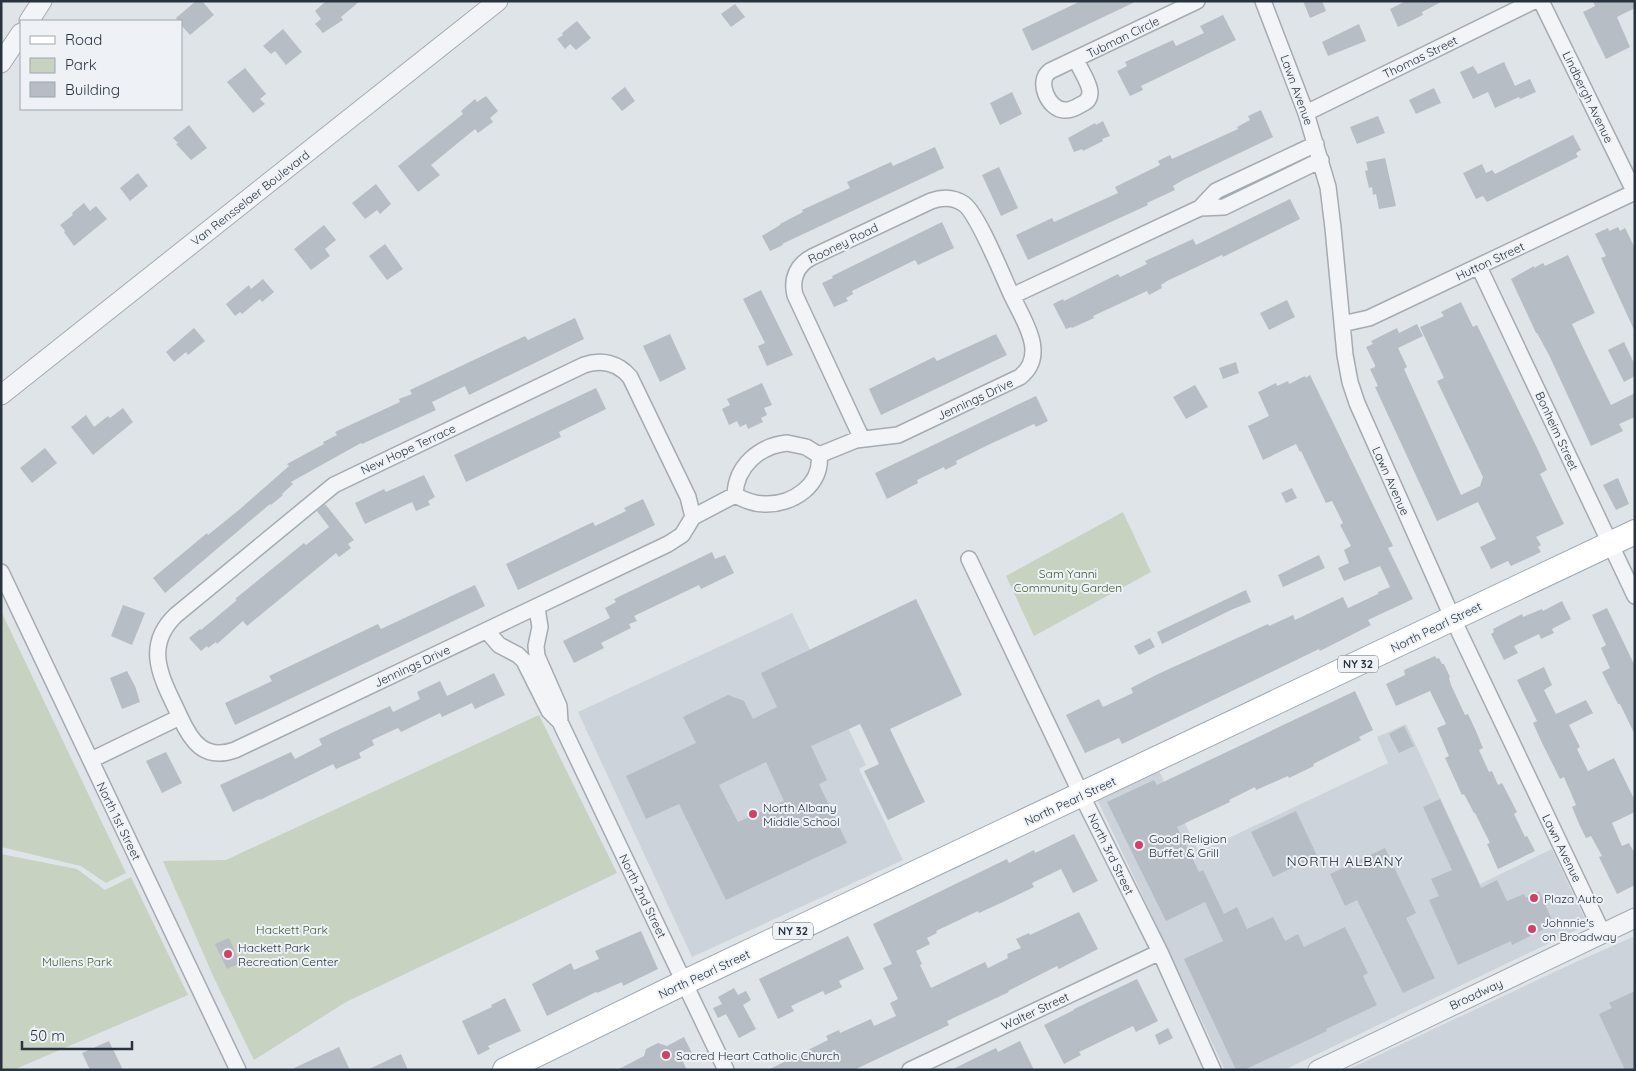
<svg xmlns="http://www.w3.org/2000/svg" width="1636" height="1071" font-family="Quicksand,sans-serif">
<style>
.built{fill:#cdd3da}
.green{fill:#c7d2c0}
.building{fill:#b6bdc5;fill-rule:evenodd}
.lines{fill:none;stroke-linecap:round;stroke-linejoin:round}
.minor-casing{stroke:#a4abb2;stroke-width:18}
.tertiary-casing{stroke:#a4abb2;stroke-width:21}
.primary-casing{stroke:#9ea9b4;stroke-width:26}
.minor{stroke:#f2f4f7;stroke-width:15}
.tertiary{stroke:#f2f4f7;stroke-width:19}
.primary{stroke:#fff;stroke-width:24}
.poi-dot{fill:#cf4268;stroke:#eef2f6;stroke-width:2}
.labels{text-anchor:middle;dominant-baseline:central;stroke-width:4;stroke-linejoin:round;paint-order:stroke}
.shield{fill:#eef2f6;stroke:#636c76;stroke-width:1}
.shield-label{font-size:11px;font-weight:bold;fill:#28333f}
.street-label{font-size:12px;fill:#28333f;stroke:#eef2f6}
.park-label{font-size:12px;fill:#415b35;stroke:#eef2f6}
.poi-label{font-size:12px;fill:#28333f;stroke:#eef2f6;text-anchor:start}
.neighbourhood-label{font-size:14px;letter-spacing:1px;fill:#1a2430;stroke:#eef2f6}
</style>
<rect width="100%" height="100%" fill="#dfe4e8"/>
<path class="built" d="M 792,613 L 866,765 L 859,769 L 903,860 L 692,957 L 578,712 Z
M 1406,724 L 1480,884 L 1552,849 L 1587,924 L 1585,926 L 1284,1070 L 1225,1070 L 1097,799 L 1159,771 L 1199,852 L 1388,763 L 1377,737 Z
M 1635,936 L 1635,1070 L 1347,1070 L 1567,966 Z"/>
<path class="green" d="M 1123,512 L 1151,572 L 1034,636 L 1006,576 Z
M 1,611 L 126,873 L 106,883 L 81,866 L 1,847 Z
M 539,715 L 617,873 L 346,1002 L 254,1060 L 214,978 L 163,861 L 226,860 Z
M 1,854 L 77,869 L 105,890 L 131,877 L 188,995 L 13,1070 L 1,1070 Z"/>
<path class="building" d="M 196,1 L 202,1 L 214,15 L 190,35 L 181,25 L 181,21 L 178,21 L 176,18 Z
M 326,1 L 360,1 L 341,17 L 343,20 L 323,33 L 315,24 L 321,19 L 315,11 Z
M 1081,1 L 1137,1 L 1032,51 L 1022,29 Z
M 1303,1 L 1322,1 L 1326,11 L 1310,18 Z
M 1406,1 L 1443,1 L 1422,12 L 1423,15 L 1398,27 L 1390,9 Z
M 1593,1 L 1635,1 L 1635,8 L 1617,17 L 1630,47 L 1606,59 L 1583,12 L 1595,6 Z
M 735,4 L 745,17 L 731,27 L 721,14 Z
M 1223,15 L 1236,40 L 1141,86 L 1143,90 L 1130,96 L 1117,71 L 1127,66 L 1125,62 L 1173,40 L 1176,46 L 1204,33 L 1200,26 Z
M 577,21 L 591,38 L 576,50 L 570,44 L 565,49 L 557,39 L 563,35 L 562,33 Z
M 1359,24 L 1366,41 L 1328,56 L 1322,42 Z
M 283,29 L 302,52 L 286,65 L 275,51 L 271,54 L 263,46 Z
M 1504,62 L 1515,86 L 1530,79 L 1536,92 L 1520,99 L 1519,97 L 1495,108 L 1488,92 L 1473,99 L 1460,72 L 1473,66 L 1478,74 Z
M 245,68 L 266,94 L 260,99 L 265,104 L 253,113 L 227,82 Z
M 625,87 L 635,101 L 622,111 L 611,98 Z
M 1434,88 L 1441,103 L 1416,114 L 1409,100 Z
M 1012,92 L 1022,114 L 1000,125 L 990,103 Z
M 486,96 L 498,111 L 490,118 L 493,122 L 478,133 L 475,129 L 431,165 L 440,175 L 418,192 L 398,166 L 463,114 L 461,111 L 475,99 L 477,102 Z
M 1261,110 L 1273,137 L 1183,180 L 1173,186 L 1175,190 L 1147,203 L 1148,205 L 1028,260 L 1016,235 L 1052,218 L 1054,222 L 1118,193 L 1115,187 L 1160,165 L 1158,161 L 1170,155 L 1172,159 L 1238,129 L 1237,127 L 1250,120 L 1248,116 Z
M 1378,116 L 1385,133 L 1357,144 L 1350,127 Z
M 1103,121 L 1110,136 L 1102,139 L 1103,141 L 1083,151 L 1082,149 L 1074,152 L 1068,138 L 1095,123 L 1096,125 Z
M 189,125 L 207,148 L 191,160 L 176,144 L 178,143 L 173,138 Z
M 1573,135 L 1581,150 L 1576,153 L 1578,157 L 1487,202 L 1483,196 L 1476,199 L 1463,173 L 1482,164 L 1486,173 L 1492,170 L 1495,174 Z
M 935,147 L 944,168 L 782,244 L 783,245 L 770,251 L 762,236 L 780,225 L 780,224 L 803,212 L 802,210 L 850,188 L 847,182 L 891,162 L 893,166 Z
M 1385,158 L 1396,206 L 1379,209 L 1376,194 L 1373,195 L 1372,187 L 1369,188 L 1365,171 L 1368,170 L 1366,162 Z
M 999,167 L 1018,208 L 1001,216 L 982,175 Z
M 138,173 L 148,186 L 130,201 L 120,188 Z
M 376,184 L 391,204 L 380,214 L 377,210 L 365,219 L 352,203 Z
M 1290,199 L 1300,219 L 1223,257 L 1222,255 L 1167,281 L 1161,285 L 1162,288 L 1149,295 L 1147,291 L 1093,316 L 1094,318 L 1072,328 L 1071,327 L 1066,329 L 1053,304 L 1063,299 L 1064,301 L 1118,274 L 1120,277 L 1147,264 L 1145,261 L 1193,239 L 1196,245 Z
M 84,203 L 90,211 L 96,206 L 107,219 L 74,246 L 64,232 L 65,231 L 60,225 L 73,215 L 72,213 Z
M 942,222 L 954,248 L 918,265 L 915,260 L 852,291 L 853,294 L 846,298 L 848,301 L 834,307 L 822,283 L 833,278 L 832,276 Z
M 324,225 L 336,240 L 325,249 L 330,256 L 311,270 L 294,249 Z
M 1618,227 L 1620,231 L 1625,228 L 1635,248 L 1635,332 L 1601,258 L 1606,256 L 1595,234 L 1608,228 L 1609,231 Z
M 385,244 L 403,269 L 387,280 L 369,256 Z
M 1568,255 L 1595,313 L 1572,324 L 1584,350 L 1611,405 L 1635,393 L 1635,417 L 1619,424 L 1623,431 L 1591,446 L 1549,355 L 1537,333 L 1536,333 L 1511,279 L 1534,266 L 1534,268 L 1543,263 L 1545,266 Z
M 263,279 L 274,292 L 262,302 L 260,299 L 242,314 L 240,312 L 235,316 L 226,304 L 249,285 L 251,289 Z
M 761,290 L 793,355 L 767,366 L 758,346 L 765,343 L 743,299 Z
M 1287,300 L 1295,317 L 1269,330 L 1260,313 Z
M 1461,302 L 1473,327 L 1477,325 L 1538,450 L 1547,470 L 1540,474 L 1564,524 L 1536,537 L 1541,545 L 1538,547 L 1541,552 L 1511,566 L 1508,561 L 1491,569 L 1480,547 L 1496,539 L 1478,502 L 1437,521 L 1375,387 L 1378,386 L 1370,369 L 1375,367 L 1375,365 L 1366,347 L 1373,344 L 1371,341 L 1397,328 L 1399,333 L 1417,324 L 1423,336 L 1398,348 L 1407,367 L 1404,369 L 1461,495 L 1480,486 L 1483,477 L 1437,381 L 1444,378 L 1420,327 L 1444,316 L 1441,312 Z
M 575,318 L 584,339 L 469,395 L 465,386 L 432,402 L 436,410 L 362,444 L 361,443 L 291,482 L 293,484 L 282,494 L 283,495 L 271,505 L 270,504 L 165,593 L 153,578 L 207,533 L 208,535 L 240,509 L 289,466 L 287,464 L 324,444 L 323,442 L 337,435 L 335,432 L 400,402 L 399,399 L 412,394 L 410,390 L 525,336 L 528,340 Z
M 194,328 L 205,341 L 188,355 L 186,352 L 174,362 L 166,352 Z
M 670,334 L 686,369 L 660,382 L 643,346 Z
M 996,334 L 1007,355 L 881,415 L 869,389 L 934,357 L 937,361 Z
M 1624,342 L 1635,365 L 1635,376 L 1624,382 L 1608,350 Z
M 1236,362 L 1239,373 L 1223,379 L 1219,368 Z
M 1310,375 L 1393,546 L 1388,548 L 1413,599 L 1368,620 L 1371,625 L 1320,651 L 1319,649 L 1122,744 L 1119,738 L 1085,753 L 1066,715 L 1099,699 L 1103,707 L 1133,693 L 1131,688 L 1158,674 L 1268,624 L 1269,626 L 1293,615 L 1295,620 L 1343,597 L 1348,608 L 1378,594 L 1378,592 L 1390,587 L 1380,566 L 1344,581 L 1338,568 L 1349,563 L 1344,550 L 1351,546 L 1340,525 L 1343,523 L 1332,501 L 1326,503 L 1301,451 L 1300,452 L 1296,444 L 1263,460 L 1248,426 L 1269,416 L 1258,392 L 1276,383 L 1277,386 L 1288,381 L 1289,384 L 1305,376 L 1306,378 Z
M 762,383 L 772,405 L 764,408 L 767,415 L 761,418 L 763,422 L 748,429 L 746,424 L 740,427 L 737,421 L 729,425 L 722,409 L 730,405 L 727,399 Z
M 1195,385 L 1208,407 L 1186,419 L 1173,397 Z
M 596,388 L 606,409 L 559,432 L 561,437 L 466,482 L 454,455 Z
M 1036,396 L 1048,421 L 1036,427 L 1034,424 L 988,445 L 956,461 L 957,464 L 945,470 L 944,467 L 917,480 L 918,483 L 887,499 L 875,473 Z
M 123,408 L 133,422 L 93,455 L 71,427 L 86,415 L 94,427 L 108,416 L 110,418 Z
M 45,448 L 57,463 L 32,483 L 20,468 Z
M 424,475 L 435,497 L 428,501 L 430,505 L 416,511 L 412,502 L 365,524 L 355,503 L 384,489 L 386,492 Z
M 1618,478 L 1629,504 L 1616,510 L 1603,485 Z
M 1292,488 L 1297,498 L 1286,503 L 1281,493 Z
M 643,499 L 655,525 L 518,590 L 506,564 L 593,522 L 595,526 L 626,511 L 624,508 Z
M 325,504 L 354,540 L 348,544 L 351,548 L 339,557 L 336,553 L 247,626 L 243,621 L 217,644 L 216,642 L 208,648 L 207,646 L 201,651 L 189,638 L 200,629 L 201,630 L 237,600 L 235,599 L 304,543 L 306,545 L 329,527 L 317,511 Z
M 712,552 L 715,559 L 725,555 L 734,573 L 701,589 L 699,585 L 634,616 L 637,621 L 629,624 L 631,628 L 601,643 L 604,648 L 574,663 L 563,641 L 610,618 L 605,608 L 616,602 L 614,599 Z
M 1319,555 L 1325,568 L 1283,587 L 1278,575 Z
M 475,585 L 485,606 L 235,725 L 225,703 L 272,681 L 269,676 L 378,624 L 381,629 Z
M 1246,590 L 1251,602 L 1233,609 L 1162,644 L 1157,632 Z
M 916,599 L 962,695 L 890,729 L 925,802 L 888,820 L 864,771 L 879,764 L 860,724 L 811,746 L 827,780 L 819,784 L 847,843 L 726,900 L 679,804 L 646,819 L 626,776 L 696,743 L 683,717 L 728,695 L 744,701 L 753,719 L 777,707 L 761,673 ZM 766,762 L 784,801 L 738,822 L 719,785 Z
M 1562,601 L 1571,619 L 1552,629 L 1554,633 L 1541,639 L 1539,634 L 1514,646 L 1518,653 L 1504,660 L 1491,634 L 1494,632 L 1493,629 L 1522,614 L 1523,617 L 1542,609 L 1543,611 Z
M 123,605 L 145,613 L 132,645 L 111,636 Z
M 1607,608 L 1635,666 L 1635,735 L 1620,704 L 1618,704 L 1602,672 L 1610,668 L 1601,648 L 1606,645 L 1592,615 Z
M 1150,638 L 1155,647 L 1139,655 L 1134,646 Z
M 1435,656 L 1437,659 L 1439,658 L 1442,664 L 1444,664 L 1450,677 L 1449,678 L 1451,685 L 1465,715 L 1468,714 L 1475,729 L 1483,748 L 1479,750 L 1489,772 L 1492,771 L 1498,785 L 1502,783 L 1517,812 L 1514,814 L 1525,837 L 1527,836 L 1535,851 L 1498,869 L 1487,844 L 1490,843 L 1475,813 L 1474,813 L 1464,794 L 1462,795 L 1445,758 L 1449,756 L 1437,728 L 1446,724 L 1430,691 L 1396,706 L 1386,684 L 1405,675 L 1404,670 Z
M 1544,667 L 1552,685 L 1544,690 L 1556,714 L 1586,700 L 1593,713 L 1569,725 L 1580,747 L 1577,749 L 1588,771 L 1614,758 L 1635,801 L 1635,812 L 1612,823 L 1622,846 L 1629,843 L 1635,854 L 1635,885 L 1617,894 L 1599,857 L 1602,856 L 1591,836 L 1586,838 L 1580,826 L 1572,807 L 1576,805 L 1564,777 L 1560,779 L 1543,745 L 1533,723 L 1537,721 L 1517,680 Z
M 127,671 L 135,686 L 140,702 L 122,709 L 110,678 Z
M 494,673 L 505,695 L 475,709 L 472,703 L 442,717 L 440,713 L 401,732 L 398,728 L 372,740 L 374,745 L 359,753 L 361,758 L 336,769 L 333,764 L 260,800 L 259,799 L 233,812 L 220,785 L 291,752 L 295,759 L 322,745 L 319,739 L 342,728 L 390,706 L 393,712 L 420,699 L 417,692 L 440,681 L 447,696 Z
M 1355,691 L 1373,730 L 1359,737 L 1361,740 L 1313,764 L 1314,766 L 1289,778 L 1288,776 L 1256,790 L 1255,787 L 1229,800 L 1230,802 L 1177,827 L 1199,872 L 1203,870 L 1224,914 L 1237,907 L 1247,929 L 1273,917 L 1285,941 L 1298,934 L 1304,947 L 1345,927 L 1368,973 L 1363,976 L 1377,1005 L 1326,1029 L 1327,1031 L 1244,1070 L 1236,1070 L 1184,959 L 1223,941 L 1205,902 L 1166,921 L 1107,802 L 1154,780 L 1157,785 Z
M 1404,726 L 1414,746 L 1399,753 L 1389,734 Z
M 166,752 L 182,783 L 162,793 L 146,761 Z
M 1440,799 L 1481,888 L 1497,880 L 1507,901 L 1524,894 L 1526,898 L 1539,891 L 1554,924 L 1512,945 L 1511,941 L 1458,965 L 1429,900 L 1439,896 L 1431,879 L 1452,870 L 1423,807 Z
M 1296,811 L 1317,856 L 1273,877 L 1251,832 Z
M 1074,834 L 1098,881 L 1073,893 L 1061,869 L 1032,883 L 1034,887 L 1003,902 L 979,913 L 978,911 L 936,931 L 937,933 L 927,938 L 930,944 L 916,951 L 922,964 L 920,965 L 931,988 L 985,962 L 988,968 L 1008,958 L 1007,954 L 1021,948 L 1016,939 L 1029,933 L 1030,935 L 1079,912 L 1098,949 L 1059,969 L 1057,966 L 1008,991 L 1009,992 L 947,1021 L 949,1025 L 854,1070 L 768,1070 L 828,1040 L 826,1036 L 839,1030 L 840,1033 L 871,1019 L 874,1026 L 896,1016 L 890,1003 L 898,999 L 883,968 L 892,964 L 873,924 L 1007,859 L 1009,863 L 1034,850 L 1035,853 Z
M 1385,848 L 1416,913 L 1406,918 L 1435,978 L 1403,993 L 1357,900 L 1345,906 L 1330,874 Z
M 641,931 L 658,969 L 623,986 L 622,982 L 597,993 L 596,992 L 547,1016 L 532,984 L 571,963 L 574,970 L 599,959 L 595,951 Z
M 848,936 L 864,969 L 839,981 L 842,987 L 825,995 L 823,991 L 791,1006 L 794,1011 L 778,1019 L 759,979 Z
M 229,938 L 240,963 L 227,969 L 215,944 Z
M 1137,979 L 1158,1021 L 1136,1032 L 1133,1026 L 1079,1052 L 1081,1055 L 1064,1064 L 1044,1025 L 1074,1010 L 1074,1009 Z
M 734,988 L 738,995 L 746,991 L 751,1000 L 743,1005 L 756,1029 L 739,1038 L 726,1014 L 718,1018 L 713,1008 L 722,1004 L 718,997 Z
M 1635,991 L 1635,1070 L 1625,1070 L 1599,1014 L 1612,1008 L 1609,1003 Z
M 505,998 L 521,1031 L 488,1046 L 490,1049 L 478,1055 L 462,1021 L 492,1007 L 491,1005 Z
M 1168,1028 L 1173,1038 L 1159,1045 L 1155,1035 Z
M 684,1037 L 692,1053 L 681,1058 L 687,1070 L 617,1070 L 644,1056 L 646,1049 L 658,1043 L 667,1046 Z
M 109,1041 L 123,1070 L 90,1070 L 82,1053 Z
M 1020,1041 L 1034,1070 L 951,1070 L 996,1048 L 998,1052 Z
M 339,1047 L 350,1070 L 290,1070 L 322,1055 Z
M 401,1054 L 408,1070 L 367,1070 Z"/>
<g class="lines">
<defs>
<path id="minor" d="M 1263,1 L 1306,113 L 1328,187 L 1333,228 L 1345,355 L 1350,382 L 1357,403 L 1453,619 L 1603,934
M 1541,1 L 1635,193
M 1076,59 C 1079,68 1090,83 1090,92 C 1090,98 1087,102 1082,104 C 1077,107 1070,111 1064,110 C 1048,109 1036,81 1050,71 L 1197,1
M 1306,113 L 1534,1
M 1200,208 L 1224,207 L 1321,160
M 1479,267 L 1635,596
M 1342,324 L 1369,318 L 1635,192
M 862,439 L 795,295 C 791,279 797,265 812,257 L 931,201 C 942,197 954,197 964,204 C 978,214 1003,277 1012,296
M 787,443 L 806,447 L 819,455 C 823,485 792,505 765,504 C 755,504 744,500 735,495 C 736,466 759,446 787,443 Z
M 819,455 L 856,440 L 898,435 L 1020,377 C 1048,355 1024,321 1012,296 L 1200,208 L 1216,191 L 1316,144
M 969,559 L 1082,796 L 1160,952 L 1213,1070
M 1,572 L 238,1070
M 537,608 L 540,627 L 536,646 L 537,656 L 559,706 L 560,722 L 726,1070
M 487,631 L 499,645 L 518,655 L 524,661 L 549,711 L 560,722
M 180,717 C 164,682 141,648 176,615 L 334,485 L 584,365 C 602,359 618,363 630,377 L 688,497 L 693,517
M 91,760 L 180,717 C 191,741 204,761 235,750 L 668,544 L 682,535 L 693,517 L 735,495
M 910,1070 L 1160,952"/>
<path id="tertiary" d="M 29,21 L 42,1
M 1,63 L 21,33
M 1,395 L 498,1
M 1318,1070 L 1635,918"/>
<path id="primary" d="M 505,1070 L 685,982 L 1635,532"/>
</defs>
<use href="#minor" class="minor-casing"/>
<use href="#tertiary" class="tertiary-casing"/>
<use href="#primary" class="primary-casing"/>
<use href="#minor" class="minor"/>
<use href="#tertiary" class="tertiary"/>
<use href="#primary" class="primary"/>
</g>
<g class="poi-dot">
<circle cx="753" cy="814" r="5"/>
<circle cx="1139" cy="845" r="5"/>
<circle cx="1534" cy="898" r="5"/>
<circle cx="1532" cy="929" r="5"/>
<circle cx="228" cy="954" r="5"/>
<circle cx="666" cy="1055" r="5"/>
</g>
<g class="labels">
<g class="shield">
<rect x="1338" y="655.5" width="40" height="17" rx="4"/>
<rect x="773" y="922.5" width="40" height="17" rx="4"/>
</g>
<g class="shield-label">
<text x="1358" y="664">NY 32</text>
<text x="793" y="931">NY 32</text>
</g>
<g class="street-label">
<text transform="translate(1123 37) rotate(-26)">Tubman Circle</text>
<text transform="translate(1420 57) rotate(-26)">Thomas Street</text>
<text transform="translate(1297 90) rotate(70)">Lawn Avenue</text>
<text transform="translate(1588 97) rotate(64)">Lindbergh Avenue</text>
<text transform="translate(250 198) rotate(-38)">Van Rensselaer Boulevard</text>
<text transform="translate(843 243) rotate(-26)">Rooney Road</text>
<text transform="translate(1490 261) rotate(-25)">Hutton Street</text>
<text transform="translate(975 399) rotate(-25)">Jennings Drive</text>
<text transform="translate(1557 431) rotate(65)">Bonheim Street</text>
<text transform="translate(408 449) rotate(-25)">New Hope Terrace</text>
<text transform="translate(1391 481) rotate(66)">Lawn Avenue</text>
<text transform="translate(1436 627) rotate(-26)">North Pearl Street</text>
<text transform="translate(412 666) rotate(-25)">Jennings Drive</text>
<text transform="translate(1070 801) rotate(-25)">North Pearl Street</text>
<text transform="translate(119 821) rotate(64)">North 1st Street</text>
<text transform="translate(1562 848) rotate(64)">Lawn Avenue</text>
<text transform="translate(1111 854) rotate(64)">North 3rd Street</text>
<text transform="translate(643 896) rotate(64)">North 2nd Street</text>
<text transform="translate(704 974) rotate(-25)">North Pearl Street</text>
<text transform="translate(1476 994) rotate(-25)">Broadway</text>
<text transform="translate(1035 1011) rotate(-25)">Walter Street</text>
</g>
<g class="park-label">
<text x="1068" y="573">Sam Yanni<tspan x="1068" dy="14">Community Garden</tspan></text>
<text x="292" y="929">Hackett Park</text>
<text x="77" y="961">Mullens Park</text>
</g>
<g class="poi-label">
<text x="763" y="807">North Albany<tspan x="763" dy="14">Middle School</tspan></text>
<text x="1149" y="838">Good Religion<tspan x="1149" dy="14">Buffet &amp; Grill</tspan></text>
<text x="1544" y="898">Plaza Auto</text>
<text x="1542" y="922">Johnnie's<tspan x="1542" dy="14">on Broadway</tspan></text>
<text x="238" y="947">Hackett Park<tspan x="238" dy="14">Recreation Center</tspan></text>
<text x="676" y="1055">Sacred Heart Catholic Church</text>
</g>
<g class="neighbourhood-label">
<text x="1345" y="861">NORTH ALBANY</text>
</g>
</g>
<rect width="1636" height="1071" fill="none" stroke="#28333f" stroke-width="5"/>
<rect x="20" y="20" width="162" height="90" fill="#eef2f6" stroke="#9fa6ad"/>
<rect x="30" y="36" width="25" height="8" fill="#ffffff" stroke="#9fa6ad"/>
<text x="65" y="45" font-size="15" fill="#28333f">Road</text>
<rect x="30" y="58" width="25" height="15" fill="#c7d2c0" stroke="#9fa6ad"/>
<text x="65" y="70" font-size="15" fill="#28333f">Park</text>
<rect x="30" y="82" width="25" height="15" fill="#b6bdc5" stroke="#9fa6ad"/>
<text x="65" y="95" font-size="15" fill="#28333f">Building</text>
<path d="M22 1041v8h110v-8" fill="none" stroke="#28333f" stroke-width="2.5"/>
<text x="30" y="1041" font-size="15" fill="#28333f" stroke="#eef2f6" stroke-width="4" paint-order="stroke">50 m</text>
</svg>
